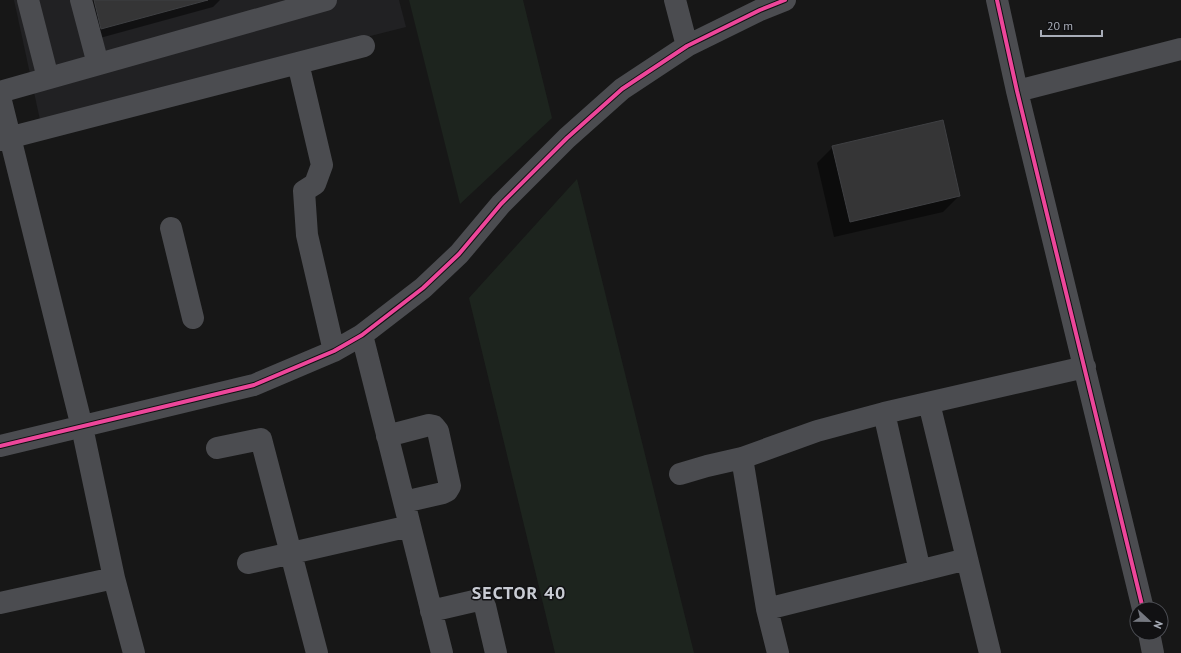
<svg xmlns="http://www.w3.org/2000/svg" width="1181" height="653" font-family="'PT Sans',sans-serif">
<style>
.built{fill:#212123}
.green{fill:#1d241e}
.shadow{fill:#0007}
.building{fill:#353536;stroke:#3f4043}
.lines{fill:none;stroke-linecap:round;stroke-linejoin:round}
.minor{stroke:#4b4c50;stroke-width:22}
.cycleway-casing{stroke:#111113;stroke-width:6}
.cycleway{stroke:#ed469a;stroke-width:4}
.labels{text-anchor:middle;dominant-baseline:central;stroke-width:3;stroke-linejoin:round;paint-order:stroke}
.district-label{font-size:18px;font-weight:bold;letter-spacing:1px;fill:#c9ccd4;stroke:#111113}
</style>
<rect width="100%" height="100%" fill="#171717"/>
<path class="built" d="M 14,0 L 399,0 L 406,27 L 40,120 Z"/>
<path class="green" d="M 409,0 L 523,0 L 552,118 L 460,204 Z
M 577,179 L 694,653 L 555,653 L 469,298 Z"/>
<path class="shadow" d="M 78,0 L 220,0 L 213,7 L 89,41 Z
M 833,147 L 959,196 L 943,212 L 834,237 L 817,163 Z"/>
<path class="building" d="M 94,0 L 208,0 L 101,29 Z
M 943,120 L 960,196 L 850,222 L 832,146 Z"/>
<g class="lines">
<path class="minor" d="M 28,0 L 48,78
M 81,0 L 98,64
M 675,0 L 687,46
M 997,0 L 1017,91 L 1143,609
M 298,63 L 322,165 L 315,184 L 304,191 L 307,235 L 334,351
M 1017,91 L 1181,49
M 0,92 L 326,0
M 0,97 L 82,427 L 114,578 L 134,653
M 0,140 L 364,46
M 171,228 L 193,318
M 362,335 L 442,653
M 929,403 L 990,653
M 884,413 L 920,571
M 387,436 L 429,425 L 434,426 L 438,431 L 450,486 L 447,491 L 443,493 L 404,502
M 0,446 L 254,385 L 334,351 L 362,335 L 423,288 L 459,254 L 501,204 L 567,138 L 622,89 L 687,46 L 760,10 L 785,0
M 217,448 L 261,439 L 317,653
M 742,458 L 767,609 L 778,653
M 680,474 L 707,466 L 742,458 L 817,431 L 884,413 L 1085,367
M 248,563 L 410,526
M 0,603 L 114,578
M 767,609 L 967,559
M 431,611 L 474,601 L 480,602 L 485,606 L 496,653
M 1149,633 L 1153,653"/>
<defs>
<path id="cycleway" d="M 997,0 L 1017,91 L 1143,609
M 0,446 L 254,385 L 334,351 L 362,335 L 423,288 L 459,254 L 501,204 L 567,138 L 622,89 L 687,46 L 760,10 L 785,0"/>
</defs>
<use href="#cycleway" class="cycleway-casing"/>
<use href="#cycleway" class="cycleway"/>
</g>
<g class="labels">
<g class="district-label">
<text x="519" y="592">SECTOR 40</text>
</g>
</g>
<g transform="translate(1149 621) rotate(112)"><circle r="19" fill="#111113" stroke="#4d4f55"/>
<path d="M0-3L7 15L0 10L-7 15Z" fill="#757880"/>
<text y="-6" font-size="11" font-weight="bold" text-anchor="middle" fill="#a8adb8">N</text>
</g>
<path d="M1041 30v6h61v-6" fill="none" stroke="#a8adb8" stroke-width="2"/>
<text x="1047" y="30" font-size="12" fill="#a8adb8" stroke="#111113" stroke-width="3" paint-order="stroke">20 m</text>
</svg>
